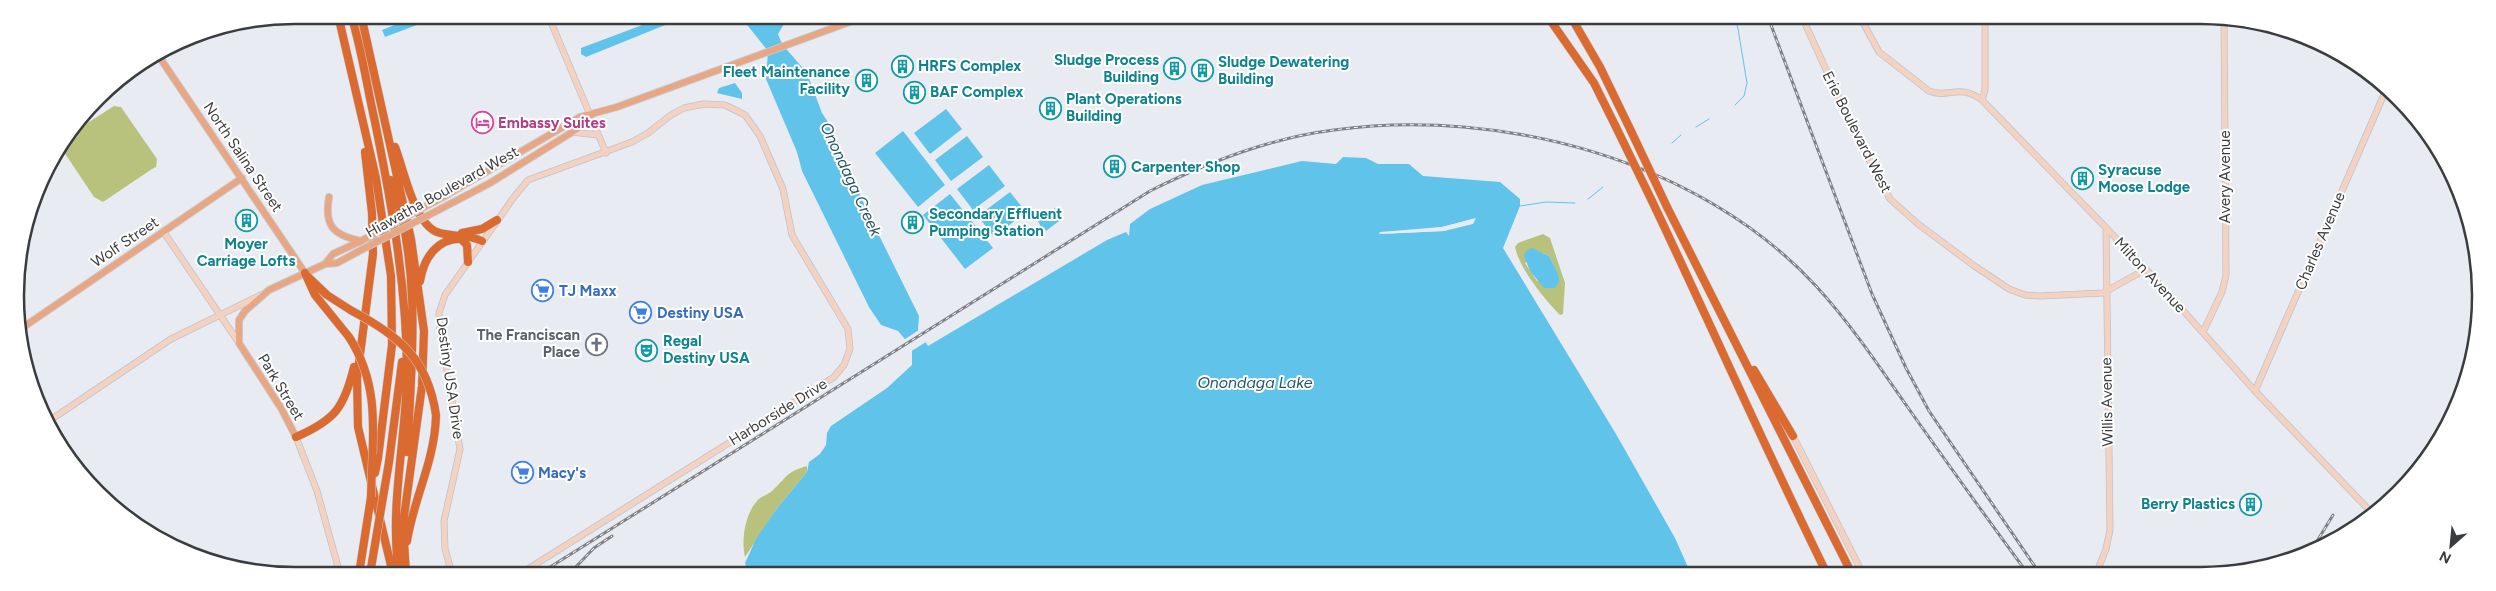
<svg xmlns="http://www.w3.org/2000/svg" width="2496" height="591" font-family="Figtree,sans-serif">
<style>
.green{fill:#b8c27c;fill-rule:evenodd}
.water{fill:#60c3ea;fill-rule:evenodd}
.pier{fill:#e9ebf3}
.lines{fill:none;stroke-linecap:round;stroke-linejoin:round}
.stream{stroke:#60c3ea;stroke-width:1}
.secondary-casing{stroke:#c0c2ca;stroke-width:7}
.primary-casing{stroke:#c8c8c9;stroke-width:8}
.highway-casing{stroke:#c8c8c9;stroke-width:9}
.secondary{stroke:#f4d2c1;stroke-width:5.5}
.primary{stroke:#e9a683;stroke-width:6}
.highway{stroke:#db6a30;stroke-width:8}
.rail-casing{stroke:#7f8186;stroke-width:3}
.rail{stroke:#fff;stroke-width:1;stroke-dasharray:4;stroke-linecap:butt}
.primary-bridge-casing{stroke:#c8c8c9;stroke-width:8;stroke-linecap:butt}
.highway-bridge-casing{stroke:#c8c8c9;stroke-width:9;stroke-linecap:butt}
.primary-bridge{stroke:#e9a683;stroke-width:6}
.highway-bridge{stroke:#db6a30;stroke-width:8}
.labels{text-anchor:middle;dominant-baseline:central;stroke-width:4;stroke-linejoin:round;paint-order:stroke}
.culture-label{font-size:15px;font-weight:bold;fill:#0d838f;stroke:#fff;text-anchor:start}
.hotel-label{font-size:15px;font-weight:bold;fill:#b23c85;stroke:#fff;text-anchor:start}
.street-label{font-size:15px;fill:#3b3c3f;stroke:#fff}
.shop-label{font-size:15px;font-weight:bold;fill:#366cbe;stroke:#fff;text-anchor:start}
.worship-label{font-size:15px;font-weight:bold;fill:#5b616d;stroke:#fff;text-anchor:end}
.water-label{font-size:16px;font-style:italic;fill:#285364;stroke:#fff}
.rim{fill:none;stroke:#3b3c3f;stroke-width:2.5}
</style>
<rect width="100%" height="100%" fill="#e9ebf3"/>
<path class="green" d="M 114,106 L 121,107 L 157,159 L 156,167 L 152,169 L 103,202 L 94,197 L 62,149 L 75,131 Z
M 1543,234 L 1550,238 L 1565,283 L 1563,314 L 1560,315 C 1545,300 1519,268 1515,247 L 1518,243 ZM 1543,253 L 1549,256 L 1558,273 L 1537,281 L 1525,263 Z
M 807,466 L 807,472 L 778,507 L 745,557 C 741,541 745,514 757,501 C 761,496 768,495 773,490 C 788,476 786,472 807,466 Z"/>
<path class="water" d="M 420,15 L 435,15 L 427,18 L 425,22 L 385,37 L 382,30 Z
M 669,15 L 690,15 L 586,57 L 581,54 L 581,48 Z
M 740,16 L 786,16 L 787,19 L 778,34 L 782,44 L 807,73 L 822,113 L 832,128 L 867,211 L 919,316 L 918,330 L 928,346 L 1107,240 L 1126,232 L 1129,236 L 1130,224 L 1150,209 L 1202,185 L 1302,161 L 1336,164 L 1343,157 L 1366,158 L 1378,164 L 1409,164 L 1423,176 L 1500,182 L 1520,199 L 1520,206 L 1503,248 L 1616,434 L 1675,538 L 1691,574 L 748,574 L 745,563 L 756,539 L 778,507 L 807,472 L 809,462 L 820,454 L 826,445 L 827,433 L 831,426 L 887,388 L 912,365 L 912,351 L 904,338 L 898,331 L 881,325 L 869,307 L 802,171 L 797,152 L 766,79 L 768,51 ZM 1473,219 L 1444,231 L 1379,234 L 1442,227 Z
M 735,83 L 742,93 L 742,99 L 717,93 L 719,88 Z
M 946,109 L 962,129 L 930,154 L 914,133 Z
M 903,131 L 945,185 L 918,207 L 875,153 Z
M 967,136 L 983,157 L 951,181 L 935,160 Z
M 989,165 L 1005,186 L 973,210 L 957,189 Z
M 1010,192 L 1026,212 L 994,237 L 978,216 Z
M 950,194 L 993,248 L 965,269 L 923,215 Z
M 1055,208 L 1063,218 L 1046,231 L 1044,228 L 1042,229 L 1038,221 Z
M 1532,248 L 1549,256 L 1558,273 L 1559,282 L 1555,288 L 1544,288 L 1530,271 L 1524,256 L 1526,251 Z"/>
<path class="pier" d="M 1476,218 L 1473,224 L 1444,231 L 1379,234 L 1380,232 L 1442,227 Z
M 919,330 L 926,342 L 910,352 L 902,341 Z"/>
<g class="lines">
<path class="stream" d="M 1735,105 L 1744,96 L 1747,83 L 1736,17
M 1696,127 L 1709,119
M 1672,143 L 1681,135
M 1588,199 L 1603,187
M 1520,206 L 1546,202 L 1575,203"/>
<defs>
<path id="secondary" d="M 548,15 L 606,153
M 1802,17 L 1855,133 L 1890,199 L 1918,224 L 1973,265 L 2009,289 L 2025,295 L 2040,296 L 2103,293 L 2146,269
M 1860,17 L 1879,52 L 1929,91 C 1949,99 1959,83 1982,100 L 2146,269 L 2255,391 L 2372,513
M 1982,100 L 1985,90 L 1985,17
M 572,132 L 598,135
M 163,231 L 239,343
M 2203,332 L 2222,292 L 2226,275 L 2224,17
M 2255,391 L 2385,92
M 49,421 L 171,339 L 263,294
M 1793,436 L 1863,574
M 296,437 L 317,491 L 340,574
M 452,574 L 445,549 L 444,521 L 460,449 L 440,329 L 439,313 L 445,295 L 514,197 L 528,180 L 632,142 L 648,133 L 671,115 L 684,108 L 704,104 L 725,105 L 745,115 L 760,136 L 783,189 L 792,235 L 848,329 L 850,349 L 844,365 L 834,377 L 520,574
M 2096,574 L 2106,549 L 2110,530 L 2106,228"/>
<path id="primary" d="M 158,55 L 305,273
M 445,196 L 580,117 L 617,107 L 866,16
M 329,197 C 324,226 333,235 361,241
M 450,204 L 490,183 L 582,126 L 591,116
M 325,264 L 333,254 L 361,241
M 22,328 L 242,178
M 296,437 L 281,408 L 239,343 L 239,320 L 245,311 L 269,290 L 325,264 L 337,263 L 363,249"/>
<path id="highway" d="M 338,15 L 376,178 L 391,276 L 392,345 L 378,458
M 351,15 C 362,50 367,87 375,122 C 392,206 407,288 407,374 C 406,441 389,506 399,574
M 361,15 L 411,239 L 424,331 L 422,386 L 403,524 L 406,574
M 1548,17 L 1594,83 L 1615,125
M 1571,17 L 1600,67 L 1631,131
M 395,147 C 404,170 414,223 437,232 C 453,238 466,233 482,241
M 365,152 L 372,213 L 373,254 L 357,378 L 358,427 L 393,574
M 391,180 C 422,266 412,363 407,452
M 1652,201 C 1711,325 1766,450 1827,574
M 1667,207 L 1852,574
M 462,233 L 482,229 L 497,220
M 460,238 L 467,245 L 468,262
M 305,273 L 315,295 L 349,337
M 306,275 L 327,295 L 352,311
M 420,281 C 424,257 438,237 464,239
M 1754,370 L 1793,436
M 296,437 C 335,420 344,408 354,367
M 389,462 L 402,362
M 407,541 C 414,497 435,461 436,415
M 359,574 L 371,497"/>
</defs>
<use href="#secondary" class="secondary-casing"/>
<use href="#primary" class="primary-casing"/>
<use href="#highway" class="highway-casing"/>
<use href="#secondary" class="secondary"/>
<use href="#primary" class="primary"/>
<use href="#highway" class="highway"/>
<defs>
<path id="rail" d="M 1768,17 L 1872,294 L 1906,368 L 1929,411 L 2040,574
M 2311,551 L 2333,515
M 2229,573 L 2233,574
M 539,574 L 1150,191 C 1208,162 1269,138 1334,130 C 1501,107 1700,160 1816,286 C 1849,322 1877,363 1904,402 C 1945,460 1986,517 2028,574
M 569,574 L 594,548 L 612,536"/>
</defs>
<use href="#rail" class="rail-casing"/>
<use href="#rail" class="rail"/>
<defs>
<path id="primary-bridge" d="M 361,241 L 445,196
M 363,249 L 450,204"/>
<path id="highway-bridge" d="M 1615,125 L 1652,201
M 1631,131 L 1667,207
M 352,311 C 400,336 428,360 436,415
M 349,337 C 382,388 372,439 371,497
M 375,473 L 378,458
M 370,574 L 389,462"/>
</defs>
<use href="#primary-bridge" class="primary-bridge-casing"/>
<use href="#highway-bridge" class="highway-bridge-casing"/>
<use href="#primary-bridge" class="primary-bridge"/>
<use href="#highway-bridge" class="highway-bridge"/>
</g>
<defs>
<symbol id="building-ring" viewBox="-11 -11 22 22"><circle r="9.5" fill="#fff" stroke="#0f9aa8" stroke-width="1.5"/><path d="M-4-6H4V6H1V3H-1V6H-4ZM-2.5-4.3h1.7v1.8h-1.7ZM.8-4.3h1.7v1.8H.8ZM-2.5-1h1.7V.8h-1.7ZM.8-1h1.7V.8H.8Z" fill="#0f9aa8"/></symbol>
<symbol id="hotel-ring" viewBox="-11 -11 22 22"><circle r="9.5" fill="#fff" stroke="#d1479c" stroke-width="1.5"/><path d="M-6-4.5h1.5V1H6V5H4.5V3h-9V5H-6ZM-4 0a1.8 1.8 0 1 1 3.6 0ZM.5 0V-2.5h3Q6-2.5 6 0Z" fill="#d1479c"/></symbol>
<symbol id="supermarket-ring" viewBox="-11 -11 22 22"><circle r="9.5" fill="#fff" stroke="#3f7fe0" stroke-width="1.5"/><path d="M-6-5.5h2.5l.6 2H6L4.5 2H-2.5L-4.4-4H-6ZM-1.5 3.2a1.3 1.3 0 1 0 .1 0ZM3 3.2a1.3 1.3 0 1 0 .1 0Z" fill="#3f7fe0"/></symbol>
<symbol id="church-ring" viewBox="-11 -11 22 22"><circle r="9.5" fill="#fff" stroke="#6b7280" stroke-width="1.5"/><path d="M-1.2-6h2.4v3.5h3.3v2.4h-3.3V6h-2.4V-.1h-3.3v-2.4h3.3Z" fill="#6b7280"/></symbol>
<symbol id="theatre-ring" viewBox="-11 -11 22 22"><circle r="9.5" fill="#fff" stroke="#0f9aa8" stroke-width="1.5"/><path d="M-5-5.5Q0-4 5-5.5V0Q5 5 0 6Q-5 5-5 0ZM-3.3-2.5H-1v1.5H-3.3ZM1-2.5H3.3v1.5H1ZM-2.8 1Q0 5.5 2.8 1Z" fill="#0f9aa8"/></symbol>
</defs>
<g fill-rule="evenodd">
<use href="#building-ring" x="890" y="54" width="25" height="25"/>
<use href="#building-ring" x="1162" y="56" width="25" height="25"/>
<use href="#building-ring" x="1190" y="58" width="25" height="25"/>
<use href="#building-ring" x="854" y="68" width="25" height="25"/>
<use href="#building-ring" x="902" y="80" width="25" height="25"/>
<use href="#building-ring" x="1038" y="96" width="25" height="25"/>
<use href="#hotel-ring" x="470" y="110" width="25" height="25"/>
<use href="#building-ring" x="1102" y="154" width="25" height="25"/>
<use href="#building-ring" x="2070" y="166" width="25" height="25"/>
<use href="#building-ring" x="234" y="208" width="25" height="25"/>
<use href="#building-ring" x="900" y="210" width="25" height="25"/>
<use href="#supermarket-ring" x="530" y="278" width="25" height="25"/>
<use href="#supermarket-ring" x="628" y="300" width="25" height="25"/>
<use href="#church-ring" x="584" y="332" width="25" height="25"/>
<use href="#theatre-ring" x="634" y="338" width="25" height="25"/>
<use href="#supermarket-ring" x="510" y="460" width="25" height="25"/>
<use href="#building-ring" x="2238" y="492" width="25" height="25"/>
</g>
<g class="labels">
<g class="culture-label">
<text x="1159" y="60" text-anchor="end">Sludge Process<tspan x="1159" dy="17">Building</tspan></text>
<text x="1218" y="62">Sludge Dewatering<tspan x="1218" dy="17">Building</tspan></text>
<text x="918" y="66">HRFS Complex</text>
<text x="850" y="72" text-anchor="end">Fleet Maintenance<tspan x="850" dy="17">Facility</tspan></text>
<text x="930" y="92">BAF Complex</text>
<text x="1066" y="99">Plant Operations<tspan x="1066" dy="17">Building</tspan></text>
<text x="1131" y="167">Carpenter Shop</text>
<text x="2098" y="170">Syracuse<tspan x="2098" dy="17">Moose Lodge</tspan></text>
<text x="929" y="214">Secondary Effluent<tspan x="929" dy="17">Pumping Station</tspan></text>
<text x="246" y="244" text-anchor="middle">Moyer<tspan x="246" dy="17">Carriage Lofts</tspan></text>
<text x="663" y="341">Regal<tspan x="663" dy="17">Destiny USA</tspan></text>
<text x="2235" y="504" text-anchor="end">Berry Plastics</text>
</g>
<g class="hotel-label">
<text x="498" y="123">Embassy Suites</text>
</g>
<g class="street-label">
<text transform="translate(1857 132) rotate(63)">Erie Boulevard West</text>
<text transform="translate(243 157) rotate(56)">North Salina Street</text>
<text transform="translate(2225 177) rotate(-90)">Avery Avenue</text>
<text transform="translate(442 192) rotate(-29)">Hiawatha Boulevard West</text>
<text transform="translate(2320 241) rotate(-67)">Charles Avenue</text>
<text transform="translate(125 242) rotate(-34)">Wolf Street</text>
<text transform="translate(2150 275) rotate(47)">Milton Avenue</text>
<text transform="translate(450 378) rotate(82)">Destiny USA Drive</text>
<text transform="translate(281 387) rotate(59)">Park Street</text>
<text transform="translate(2107 402) rotate(-91)">Willis Avenue</text>
<text transform="translate(778 412) rotate(-32)">Harborside Drive</text>
</g>
<g class="shop-label">
<text x="559" y="291">TJ Maxx</text>
<text x="657" y="313">Destiny USA</text>
<text x="538" y="473">Macy's</text>
</g>
<g class="worship-label">
<text x="580" y="335">The Franciscan<tspan x="580" dy="17">Place</tspan></text>
</g>
<g class="water-label">
<text transform="translate(851 179) rotate(65)">Onondaga Creek</text>
<text x="1255" y="382">Onondaga Lake</text>
</g>
</g>
<path d="M0 0H2496V591H0ZM295 24H2201A271 271 0 0 1 2472 295V296A271 271 0 0 1 2201 567H295A271 271 0 0 1 24 296V295A271 271 0 0 1 295 24Z" fill="#fff" fill-rule="evenodd"/>
<path class="rim" d="M295 24H2201A271 271 0 0 1 2472 295V296A271 271 0 0 1 2201 567H295A271 271 0 0 1 24 296V295A271 271 0 0 1 295 24Z"/>
<g transform="translate(2451 546) rotate(207)" stroke="#ffffff" stroke-width="4" paint-order="stroke">
<path d="M0-4L9 19L0 12L-9 19Z" fill="#3b3c3f"/>
<text y="-8" font-size="14" font-weight="bold" text-anchor="middle" fill="#3b3c3f">N</text>
</g>
</svg>
